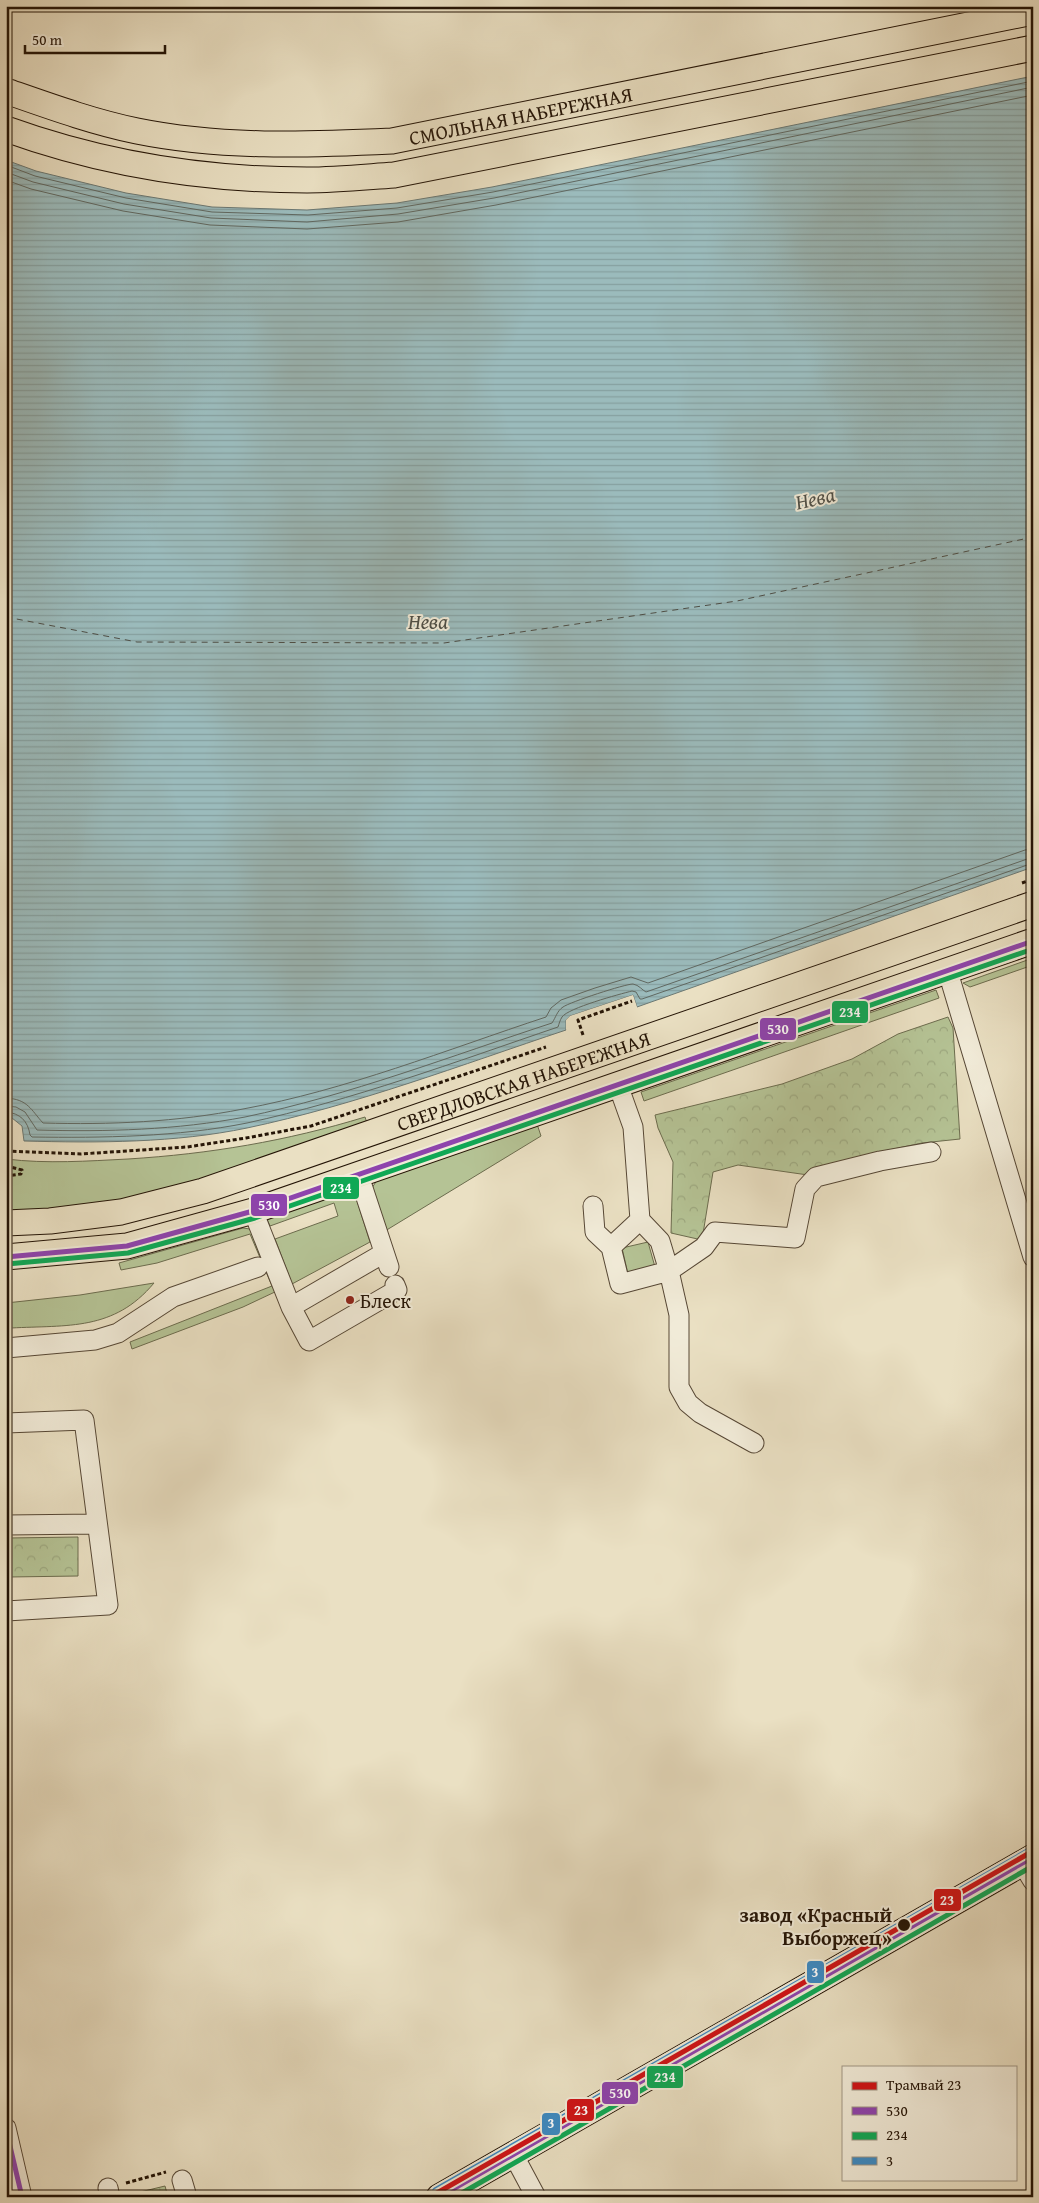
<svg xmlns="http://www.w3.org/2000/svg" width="1039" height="2203" font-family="'Gentium Book Plus',serif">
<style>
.grass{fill:#b5c395;stroke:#6c6c4e}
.forest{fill:url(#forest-crowns);stroke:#6c6c4e}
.water{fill:url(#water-rules);stroke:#6b7873}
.pier{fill:#eae0c3}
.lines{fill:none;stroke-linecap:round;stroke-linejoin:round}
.shore{stroke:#606861;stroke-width:1}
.ferry{stroke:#4e4e46;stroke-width:1;stroke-dasharray:6 5;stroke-linecap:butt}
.minor-casing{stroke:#564735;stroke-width:21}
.major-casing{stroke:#241406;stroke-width:27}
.path{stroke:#241406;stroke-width:3;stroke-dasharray:4 2.5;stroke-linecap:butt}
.minor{stroke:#f1ebd8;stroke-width:19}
.major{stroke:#eae0c3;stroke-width:25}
.bus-1-casing{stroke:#f1ebd8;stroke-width:9}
.bus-2-casing{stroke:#f1ebd8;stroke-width:9}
.bus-3-casing{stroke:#f1ebd8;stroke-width:9}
.bus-1{stroke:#8e44ad;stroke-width:5}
.bus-2{stroke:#10a855;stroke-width:5}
.bus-3{stroke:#3d8ac2;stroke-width:5}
.tram-1-casing{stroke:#f1ebd8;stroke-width:9}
.tram-1{stroke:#ce1417;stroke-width:5}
.poi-dot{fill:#8f2418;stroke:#f1ebd8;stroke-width:2}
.stop-dot{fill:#241406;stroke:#f1ebd8;stroke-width:2}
.labels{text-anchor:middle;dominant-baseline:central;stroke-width:4;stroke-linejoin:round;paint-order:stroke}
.street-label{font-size:20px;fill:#241406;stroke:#f1ebd8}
.poi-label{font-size:20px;fill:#241406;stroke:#f1ebd8;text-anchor:start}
.stop-label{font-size:20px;font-weight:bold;fill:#241406;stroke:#f1ebd8;text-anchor:end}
.water-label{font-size:21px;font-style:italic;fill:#4e4e46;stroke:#f1ebd8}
.line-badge{stroke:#f1ebd8;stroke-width:2}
.badge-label{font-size:14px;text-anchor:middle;font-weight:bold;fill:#fff}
</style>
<defs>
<pattern id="forest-crowns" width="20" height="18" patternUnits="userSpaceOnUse" patternTransform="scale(1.25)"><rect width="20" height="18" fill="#b5c395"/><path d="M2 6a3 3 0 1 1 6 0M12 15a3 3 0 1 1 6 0" fill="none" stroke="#9ca77f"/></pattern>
<pattern id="water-rules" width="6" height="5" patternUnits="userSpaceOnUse" patternTransform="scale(1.25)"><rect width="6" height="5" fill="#9bbbbc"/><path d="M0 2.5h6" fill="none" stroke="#85a0a0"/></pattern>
</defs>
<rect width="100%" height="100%" fill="#eae0c3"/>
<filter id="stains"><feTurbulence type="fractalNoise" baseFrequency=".004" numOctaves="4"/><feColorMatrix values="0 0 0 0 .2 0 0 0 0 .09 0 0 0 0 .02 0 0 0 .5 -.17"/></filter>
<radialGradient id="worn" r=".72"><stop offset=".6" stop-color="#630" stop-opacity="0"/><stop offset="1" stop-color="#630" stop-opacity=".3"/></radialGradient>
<path class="grass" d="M 1033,958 L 1033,965 L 970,987 L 963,983 Z
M 936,990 L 939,998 L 644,1101 L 641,1092 Z
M 365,1117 L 368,1126 L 196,1182 L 89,1207 L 6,1212 L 6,1159 C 47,1164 88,1161 128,1159 C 209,1154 287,1141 365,1117 Z
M 537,1124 L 541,1136 L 385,1231 L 372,1188 L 377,1180 Z
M 353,1188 L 370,1242 L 292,1284 L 275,1239 L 338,1216 L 334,1203 L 270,1226 L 267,1219 Z
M 243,1228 L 250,1229 L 277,1291 L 243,1307 L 132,1349 L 130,1342 L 272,1286 L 250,1234 L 157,1263 L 121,1270 L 119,1263 Z
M 648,1242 L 655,1267 L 628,1274 L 622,1248 Z
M 154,1283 C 114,1331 68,1325 11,1328 L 6,1327 L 6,1303 L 80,1295 Z"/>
<path class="forest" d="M 948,1017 L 953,1028 L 960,1139 L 922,1143 L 884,1151 L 808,1175 L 738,1165 L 713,1172 L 702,1240 L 671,1233 L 673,1162 L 658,1128 L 655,1115 L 782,1084 L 852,1059 L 898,1034 Z
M 78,1537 L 78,1576 L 9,1577 L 8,1538 Z
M 165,2186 L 168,2197 L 141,2197 L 140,2192 Z"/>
<path class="water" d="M 1033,76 L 1033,867 L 637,1007 L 633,995 L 570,1016 L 566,1020 L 566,1030 C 461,1065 356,1105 247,1128 C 175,1143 98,1143 24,1141 L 22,1126 L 12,1118 L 6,1117 L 6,160 L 36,171 L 126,193 L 212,207 L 307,210 L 397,203 L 492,187 Z"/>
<path class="pier" d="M 633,995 L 637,1007 L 635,1007 L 631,998 L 602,1008 L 571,1019 L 567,1025 L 568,1029 L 566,1030 L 566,1020 L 570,1016 Z"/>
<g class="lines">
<path class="shore" d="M 6,165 L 35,176 L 126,198 L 212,212 L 308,215 L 397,208 L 493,192 L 1033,81
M 6,172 L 33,182 L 124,204 L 211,218 L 307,222 L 398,214 L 494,198 L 1033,87
M 6,180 L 31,189 L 123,211 L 210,225 L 307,229 L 398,222 L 496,205 L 1033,95
M 6,1098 C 28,1099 31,1110 43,1123 C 109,1125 178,1122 243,1109 C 346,1090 446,1050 546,1017 L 551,1008 L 561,1000 L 595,988 L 631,977 L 648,983 L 1025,850 L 1033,849
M 6,1106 L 16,1107 L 25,1112 L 37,1130 C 106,1132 177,1130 245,1117 C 350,1095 451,1056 552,1023 C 556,1017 557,1011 563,1007 C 570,1002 625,984 633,984 C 639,985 642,990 646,992 L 1033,857
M 6,1112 C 20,1113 28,1121 30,1135 L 32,1137 C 102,1138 178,1137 247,1123 C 353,1100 455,1062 558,1027 C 559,1024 560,1020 562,1017 C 568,1008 620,994 632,991 L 636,992 L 640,999 L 642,999 L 1033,863"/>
<path class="ferry" d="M 6,617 L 137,642 L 444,643 L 737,601 L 1033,537"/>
<defs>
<path id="minor" d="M 948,972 L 1033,1257
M 618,1085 L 633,1127 L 640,1220 L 611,1247 L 620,1284 L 669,1271 L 660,1241 L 640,1220
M 358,1173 L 389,1267
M 593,1206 L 595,1232 L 611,1247
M 253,1211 L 291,1307 L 309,1341 L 397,1290 L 395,1285
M 291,1307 L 384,1253
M 6,1348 L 95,1340 L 118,1333 L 173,1297 L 258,1267
M 6,1423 L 84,1420 L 108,1605 L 6,1611
M 754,1443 L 700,1413 L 688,1403 L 679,1387 L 679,1315 L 669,1271 L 704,1247 L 715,1232 L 795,1238 L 805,1189 L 816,1177 L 880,1161 L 931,1152
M 6,1525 L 96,1524
M 1022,1863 L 1033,1881
M 6,2128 L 22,2197
M 513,2154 L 536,2197
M 182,2180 L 187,2197
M 108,2188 L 110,2197"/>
<g id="major">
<path id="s1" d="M 6,91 C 49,106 93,122 137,131 C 221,148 307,145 392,141 L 1033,12"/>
<path d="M 6,129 C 103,164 205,180 307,180 C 336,180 365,177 394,175 L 1033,48"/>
<path id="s2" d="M 6,1223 L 50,1221 L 121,1212 L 203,1191 L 1033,904"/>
<path d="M 6,1257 L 127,1246 L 253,1211 L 1033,941"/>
<path d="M 439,2197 L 1033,1857"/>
</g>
</defs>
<use href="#minor" class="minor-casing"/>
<use href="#major" class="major-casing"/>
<path class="path" d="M 1022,883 L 1033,879
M 583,1035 L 578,1020 L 632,1001
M 6,1125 L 8,1125
M 6,1151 L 81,1154 L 187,1147 L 246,1138 L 311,1126 L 546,1047
M 6,1166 L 22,1170 L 21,1174 L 6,1176
M 126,2183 L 166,2172"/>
<use href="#minor" class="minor"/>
<use href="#major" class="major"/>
<defs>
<path id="bus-1" d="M 6,1257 L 127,1246 L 253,1211 L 1033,941
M 6,2129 L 22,2197
M 439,2197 L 1033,1857"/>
<path id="bus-2" d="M 7,1264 L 128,1253 L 255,1218 L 1033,949
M 455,2197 L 1033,1866"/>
<path id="bus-3" d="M 435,2190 L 1029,1850"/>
</defs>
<use href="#bus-1" class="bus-1-casing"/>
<use href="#bus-2" class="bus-2-casing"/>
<use href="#bus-3" class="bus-3-casing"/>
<use href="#bus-1" class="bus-1"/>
<use href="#bus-2" class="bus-2"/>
<use href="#bus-3" class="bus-3"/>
<defs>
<path id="tram-1" d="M 430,2197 L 1033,1851"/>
</defs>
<use href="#tram-1" class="tram-1-casing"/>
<use href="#tram-1" class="tram-1"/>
</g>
<circle class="poi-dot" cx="350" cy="1300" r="5"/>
<circle class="stop-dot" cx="904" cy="1925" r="7"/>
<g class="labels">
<g class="street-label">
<text stroke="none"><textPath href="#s1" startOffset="524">СМОЛЬНАЯ НАБЕРЕЖНАЯ</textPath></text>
<text stroke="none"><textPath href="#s2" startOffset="539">СВЕРДЛОВСКАЯ НАБЕРЕЖНАЯ</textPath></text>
</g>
<g class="poi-label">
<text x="360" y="1300">Блеск</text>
</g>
<g class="stop-label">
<text x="892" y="1914">завод «Красный<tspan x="892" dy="23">Выборжец»</tspan></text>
</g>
<g class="water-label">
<text transform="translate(815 498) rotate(-13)">Нева</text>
<text x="428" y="621">Нева</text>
</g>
</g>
<g class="line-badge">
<rect x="831" y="1000" width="38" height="24" rx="5" fill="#10a855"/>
<rect x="759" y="1017" width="38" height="24" rx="5" fill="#8e44ad"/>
<rect x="322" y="1176" width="38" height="24" rx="5" fill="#10a855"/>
<rect x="250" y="1193" width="38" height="24" rx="5" fill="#8e44ad"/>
<rect x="933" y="1888" width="29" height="24" rx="5" fill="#ce1417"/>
<rect x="806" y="1960" width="19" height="24" rx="5" fill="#3d8ac2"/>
<rect x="646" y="2065" width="38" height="24" rx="5" fill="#10a855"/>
<rect x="601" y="2081" width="38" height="24" rx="5" fill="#8e44ad"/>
<rect x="566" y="2098" width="29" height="24" rx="5" fill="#ce1417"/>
<rect x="541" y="2112" width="20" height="24" rx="5" fill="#3d8ac2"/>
</g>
<g class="badge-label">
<text x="850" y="1017">234</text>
<text x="778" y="1034">530</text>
<text x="341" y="1193">234</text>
<text x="269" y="1210">530</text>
<text x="947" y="1905">23</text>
<text x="815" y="1977">3</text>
<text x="665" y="2082">234</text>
<text x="620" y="2098">530</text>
<text x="581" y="2115">23</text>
<text x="551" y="2128">3</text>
</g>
<rect width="1039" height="2203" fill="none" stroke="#eae0c3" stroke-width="25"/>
<rect x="8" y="8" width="1024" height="2188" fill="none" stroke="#241406" stroke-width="2.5"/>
<rect x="12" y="12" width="1014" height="2178" fill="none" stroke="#241406"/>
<rect x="842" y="2066" width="175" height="115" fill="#f1ebd8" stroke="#9f9584"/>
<rect x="852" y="2082" width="25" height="8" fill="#ce1417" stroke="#9f9584"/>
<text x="886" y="2090" font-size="15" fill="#241406">Трамвай 23</text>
<rect x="852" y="2107" width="25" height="8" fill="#8e44ad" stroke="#9f9584"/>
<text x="886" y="2116" font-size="15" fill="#241406">530</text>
<rect x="852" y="2132" width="25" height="8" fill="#10a855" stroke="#9f9584"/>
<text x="886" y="2140" font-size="15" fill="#241406">234</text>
<rect x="852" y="2157" width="25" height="8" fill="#3d8ac2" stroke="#9f9584"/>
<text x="886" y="2166" font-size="15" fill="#241406">3</text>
<path d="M25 45v8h140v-8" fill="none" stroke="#241406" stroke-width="2.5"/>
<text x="32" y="45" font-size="15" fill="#241406" stroke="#f1ebd8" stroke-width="4" paint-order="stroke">50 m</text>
<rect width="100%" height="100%" filter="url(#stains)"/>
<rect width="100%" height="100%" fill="url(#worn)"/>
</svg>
